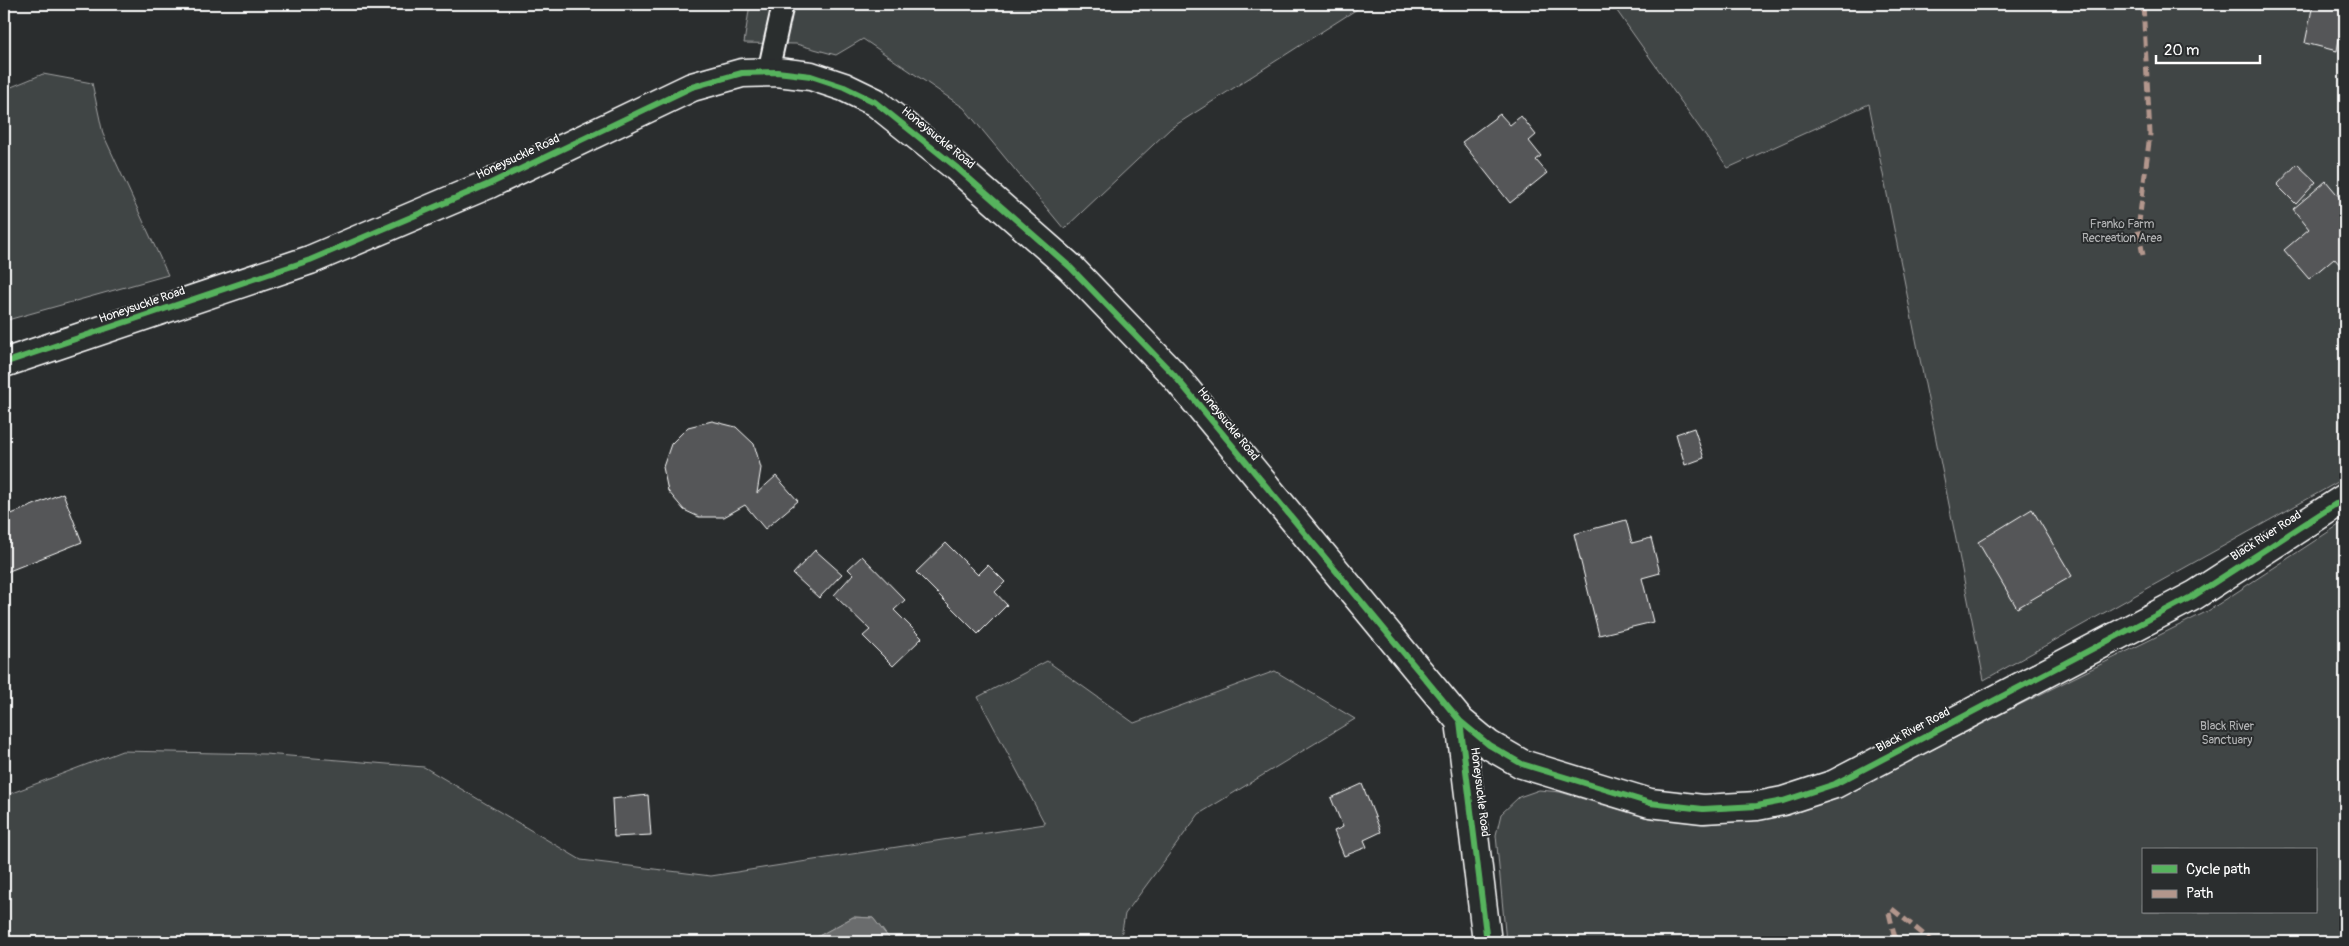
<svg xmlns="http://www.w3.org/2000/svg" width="2349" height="946" font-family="Pangolin,sans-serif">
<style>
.green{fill:#414445;stroke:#a0a2a2;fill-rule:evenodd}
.water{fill:#6a6c6d;stroke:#a6a7a7}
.building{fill:#555758;stroke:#fff}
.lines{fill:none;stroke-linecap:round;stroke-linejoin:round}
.service-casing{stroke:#fff;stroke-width:24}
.tertiary-casing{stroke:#fff;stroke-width:31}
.service{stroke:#2a2d2e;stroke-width:20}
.tertiary{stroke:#2a2d2e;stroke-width:28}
.quiet{stroke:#b2968c;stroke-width:5;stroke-dasharray:10 5;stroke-linecap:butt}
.cycleway-casing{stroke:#2a2d2e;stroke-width:9}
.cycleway{stroke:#56b35d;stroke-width:6}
.labels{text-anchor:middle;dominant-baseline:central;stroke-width:4;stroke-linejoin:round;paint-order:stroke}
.street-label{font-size:12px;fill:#fff;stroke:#2a2d2e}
.park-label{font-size:12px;fill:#b3b4b5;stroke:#2a2d2e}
</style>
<rect width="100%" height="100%" fill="#2a2d2e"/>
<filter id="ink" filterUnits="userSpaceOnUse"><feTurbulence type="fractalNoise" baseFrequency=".02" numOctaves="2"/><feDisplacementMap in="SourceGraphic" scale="10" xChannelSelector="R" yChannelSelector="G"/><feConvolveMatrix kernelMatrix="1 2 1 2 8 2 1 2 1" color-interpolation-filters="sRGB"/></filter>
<g filter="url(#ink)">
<path class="green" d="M 750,4 L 1365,4 L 1171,128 L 1064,229 L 964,108 L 863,39 L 836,55 L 796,44 L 744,43 Z
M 1612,4 L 2345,4 L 2345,478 L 1984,680 L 1869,104 L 1728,168 Z
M 43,74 L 92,83 L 103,134 L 168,275 L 4,321 L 4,90 Z
M 2345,521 L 2345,942 L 1506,942 L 1496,835 L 1501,814 L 1519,797 L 1539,790 L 1560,792 L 1644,817 L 1705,824 L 1757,820 L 1787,814 L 1838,798 L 2019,705 L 2208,611 ZM 2143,850 L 2315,850 L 2315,912 L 2143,912 Z
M 1047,661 L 1134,723 L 1275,671 L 1355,719 L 1199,814 L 1125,914 L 1120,942 L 892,942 L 873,918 L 853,917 L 808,942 L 4,942 L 4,796 L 122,751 L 265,754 L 424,767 L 581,860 L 711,876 L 1045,824 L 978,697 Z"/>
<path class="water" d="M 853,917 L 873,918 L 892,942 L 808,942 Z"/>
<path class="building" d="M 2313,4 L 2345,4 L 2337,51 L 2305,43 Z
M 1500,114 L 1510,125 L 1521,116 L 1536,135 L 1529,141 L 1541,156 L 1536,160 L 1547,173 L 1510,203 L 1462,142 Z
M 2297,164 L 2316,182 L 2296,204 L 2277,185 Z
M 2326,181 L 2341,199 L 2345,195 L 2345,261 L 2340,265 L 2334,258 L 2309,279 L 2284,250 L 2309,229 L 2293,209 Z
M 712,421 L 736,427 L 754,444 L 761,468 L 757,493 L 776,476 L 798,501 L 765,529 L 745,505 L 724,517 L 699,517 L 684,510 L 668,491 L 663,467 L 671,444 L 688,427 Z
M 1694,428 L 1704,458 L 1685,465 L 1676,434 Z
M 63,493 L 82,542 L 4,573 L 4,517 Z
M 2032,509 L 2072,576 L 2017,608 L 1978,542 Z
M 1626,520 L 1632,543 L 1651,538 L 1660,573 L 1642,578 L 1653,622 L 1599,635 L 1574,534 Z
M 946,543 L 978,575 L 988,565 L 1005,582 L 995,592 L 1007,605 L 978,634 L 916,572 Z
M 815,550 L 842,574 L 819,598 L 793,574 Z
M 862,556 L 905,600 L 894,610 L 922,638 L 893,666 L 863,636 L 870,630 L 834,595 L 853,574 L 848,569 Z
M 1362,784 L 1381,832 L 1364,840 L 1367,847 L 1344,856 L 1334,831 L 1343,827 L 1331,798 Z
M 648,795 L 651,835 L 614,837 L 612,799 Z"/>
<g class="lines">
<defs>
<path id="service" d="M 768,72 L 783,4"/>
<path id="tertiary" d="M 4,363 L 310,260 L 489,184 L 692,87 L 742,73 L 777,72 L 811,76 L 844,87 L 875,102 L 956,167 L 1070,267 L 1174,375 L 1460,721 L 1487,942
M 1460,721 L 1489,745 L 1522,764 L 1650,803 L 1703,809 L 1757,806 L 1783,801 L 1835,784 L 2195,595 L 2345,498"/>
</defs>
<use href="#service" class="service-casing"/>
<use href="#tertiary" class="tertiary-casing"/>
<use href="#service" class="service"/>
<use href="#tertiary" class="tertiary"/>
<path class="quiet" d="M 2143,255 L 2138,230 L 2150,134 L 2143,4
M 1892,909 L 1933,942
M 1889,913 L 1896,942"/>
<defs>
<path id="cycleway" d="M 4,363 L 310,260 L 489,184 L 692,87 L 742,73 L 777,72 L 811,76 L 844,87 L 875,102 L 956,167 L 1070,267 L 1174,375 L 1460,721 L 1487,942
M 1460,721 L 1489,745 L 1522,764 L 1650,803 L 1703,809 L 1757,806 L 1783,801 L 1835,784 L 2195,595 L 2345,498"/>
</defs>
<use href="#cycleway" class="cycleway-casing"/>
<use href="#cycleway" class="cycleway"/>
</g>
</g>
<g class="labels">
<g class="street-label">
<text transform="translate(938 138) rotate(39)">Honeysuckle Road</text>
<text transform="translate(518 157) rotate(-25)">Honeysuckle Road</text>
<text transform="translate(142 305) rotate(-19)">Honeysuckle Road</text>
<text transform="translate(1228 424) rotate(51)">Honeysuckle Road</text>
<text transform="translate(2266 536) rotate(-33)">Black River Road</text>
<text transform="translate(1913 730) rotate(-28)">Black River Road</text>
<text transform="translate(1480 792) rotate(83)">Honeysuckle Road</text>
</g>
<g class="park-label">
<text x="2122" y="224">Franko Farm<tspan x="2122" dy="14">Recreation Area</tspan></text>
<text x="2227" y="726">Black River<tspan x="2227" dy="14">Sanctuary</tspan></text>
</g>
</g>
<rect width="2349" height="946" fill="none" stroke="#2a2d2e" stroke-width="20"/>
<rect x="10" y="10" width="2329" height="926" fill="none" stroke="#fff" stroke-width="2" filter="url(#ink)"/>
<rect x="2142" y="848" width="175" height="65" fill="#2a2d2e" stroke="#7f8182"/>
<rect x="2152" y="865" width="25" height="8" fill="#56b35d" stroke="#7f8182"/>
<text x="2186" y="874" font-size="15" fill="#ffffff">Cycle path</text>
<rect x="2152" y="890" width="25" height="8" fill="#b2968c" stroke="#7f8182"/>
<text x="2186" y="898" font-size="15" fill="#ffffff">Path</text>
<path d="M2156 55v8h104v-8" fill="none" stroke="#ffffff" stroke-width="2.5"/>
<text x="2164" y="55" font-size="15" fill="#ffffff" stroke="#2a2d2e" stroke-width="4" paint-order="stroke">20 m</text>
</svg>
